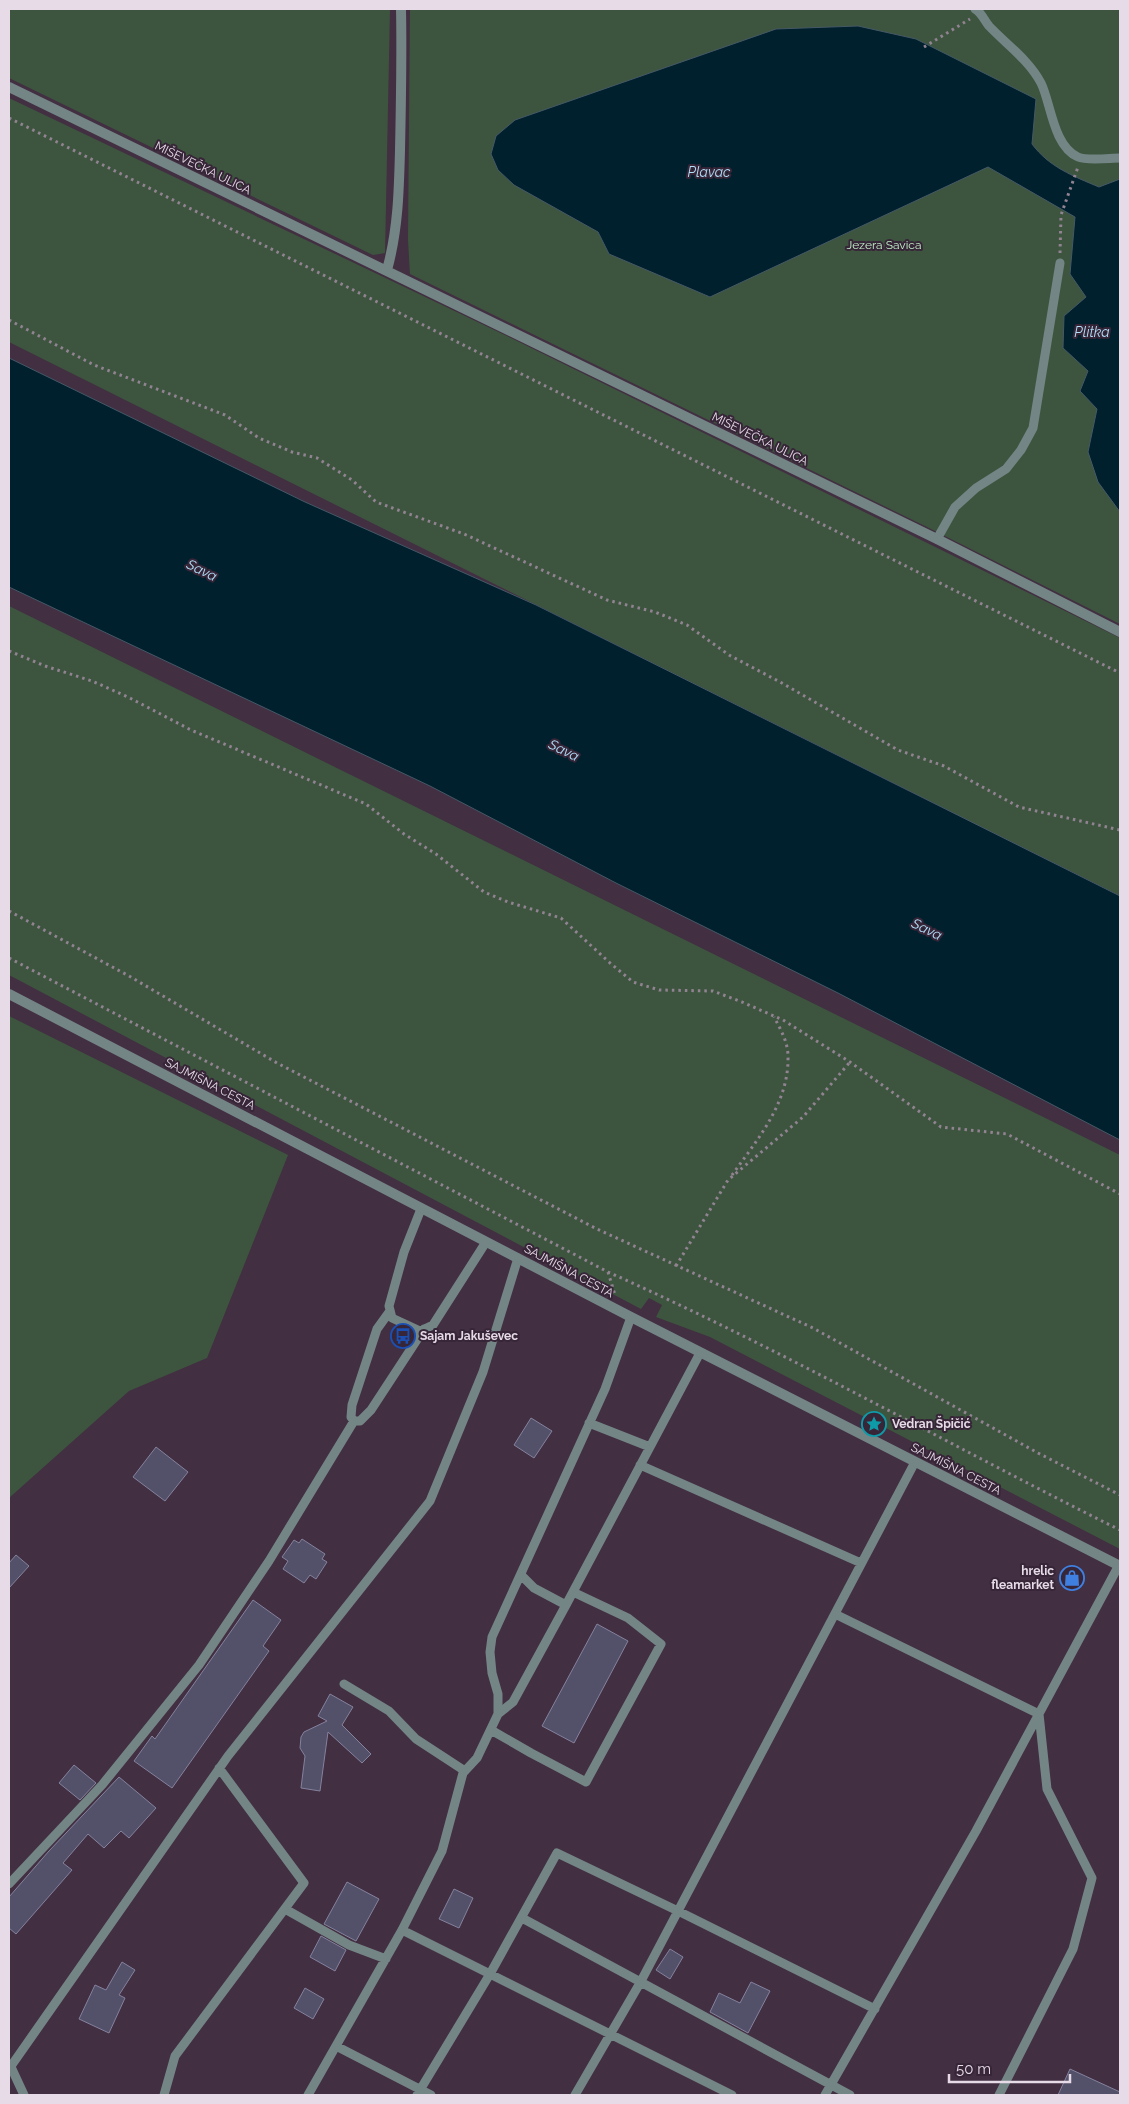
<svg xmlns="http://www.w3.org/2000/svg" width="1129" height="2104" font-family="Raleway,sans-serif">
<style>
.green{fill:#3d553f}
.water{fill:#00202e;stroke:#455866}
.building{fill:#53506a;stroke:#85829e}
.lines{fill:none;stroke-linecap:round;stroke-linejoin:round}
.path{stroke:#928392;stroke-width:3;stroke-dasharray:2.5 4;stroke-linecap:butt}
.service{stroke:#748586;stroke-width:9}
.minor{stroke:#748586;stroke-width:10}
.tertiary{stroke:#748586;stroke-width:10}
.labels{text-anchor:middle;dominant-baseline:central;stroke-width:4;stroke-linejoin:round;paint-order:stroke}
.street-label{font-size:12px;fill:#e7dbe7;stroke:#372538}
.park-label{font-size:12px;fill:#c0f0c6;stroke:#372538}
.poi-label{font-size:12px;font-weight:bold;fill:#e7dbe7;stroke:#372538;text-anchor:start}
.water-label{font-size:14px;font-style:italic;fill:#afdff9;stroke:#372538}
</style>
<rect width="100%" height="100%" fill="#422f42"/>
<path class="green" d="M 9,9 L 390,9 L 385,253 L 373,255 L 9,78 Z
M 410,9 L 1120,9 L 1120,624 L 927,527 L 410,274 L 408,240 Z
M 9,98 L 511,338 L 1120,638 L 1120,896 L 9,342 Z
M 9,606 L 1120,1155 L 1120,1549 L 710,1337 L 656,1317 L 662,1305 L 649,1298 L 641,1309 L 9,975 Z
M 9,1016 L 288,1155 L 207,1358 L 129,1391 L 9,1498 Z"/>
<path class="water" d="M 858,26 L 916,39 L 1036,99 L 1032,144 C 1049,167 1073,176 1099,187 L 1120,179 L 1120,512 L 1098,482 L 1088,452 L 1097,409 L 1080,391 L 1088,371 L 1063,348 L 1064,316 L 1086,297 L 1070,274 L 1075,217 L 988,167 L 710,297 L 609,254 L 598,232 L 514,185 L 498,170 L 491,154 L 496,136 L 515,120 L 776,29 Z
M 9,358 L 305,502 L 536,605 L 1120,896 L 1120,1140 L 838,993 L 616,883 L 430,786 L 9,587 Z"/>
<path class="building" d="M 531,1418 L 552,1431 L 534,1458 L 514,1445 Z
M 156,1447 L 188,1472 L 165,1501 L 133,1477 Z
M 302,1539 L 325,1554 L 322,1559 L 327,1562 L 316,1579 L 310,1575 L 304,1583 L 283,1569 L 288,1561 L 282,1557 L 294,1540 L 299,1543 Z
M 16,1555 L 29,1566 L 9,1588 L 9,1563 Z
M 253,1600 L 281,1620 L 263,1646 L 269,1651 L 172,1788 L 134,1761 L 152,1736 L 155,1739 Z
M 597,1624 L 628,1641 L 574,1743 L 542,1726 Z
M 330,1694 L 353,1707 L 342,1725 L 371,1754 L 362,1763 L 328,1732 L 320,1791 L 301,1788 L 305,1756 L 300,1748 L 301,1737 L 304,1732 L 327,1721 L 318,1716 Z
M 74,1765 L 96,1783 L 80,1800 L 59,1783 Z
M 119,1777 L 156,1808 L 129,1838 L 121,1831 L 104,1848 L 88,1834 L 63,1863 L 72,1870 L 16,1934 L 9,1928 L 9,1897 L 49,1851 Z
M 347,1882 L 379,1899 L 356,1941 L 324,1924 Z
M 454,1889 L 473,1898 L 459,1928 L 439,1919 Z
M 321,1936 L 346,1950 L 335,1971 L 310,1957 Z
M 670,1949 L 683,1957 L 670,1979 L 656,1970 Z
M 122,1962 L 135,1970 L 119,1995 L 125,1998 L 109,2033 L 79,2019 L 95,1985 L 106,1990 Z
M 751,1982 L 770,1991 L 748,2033 L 710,2012 L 719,1993 L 740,2003 Z
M 305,1988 L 324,1999 L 313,2019 L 294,2008 Z
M 1070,2069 L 1120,2092 L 1120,2095 L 1058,2095 Z"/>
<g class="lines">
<path class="path" d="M 924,47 L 970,19
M 9,118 L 1120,673
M 1060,253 L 1061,215 L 1078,167
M 9,320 L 94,365 L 225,415 L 259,438 L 292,452 L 317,458 L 352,480 L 376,502 L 464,534 L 607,600 L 655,612 L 687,625 L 729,655 L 780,682 L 898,750 L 944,766 L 1019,807 L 1120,830
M 9,651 L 45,666 L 92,681 L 128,697 L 191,730 L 366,804 L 404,834 L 436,854 L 484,892 L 508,902 L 561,918 L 610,963 L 633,982 L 659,990 L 713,991 L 742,1002 L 783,1020 L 850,1062 L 941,1127 L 1007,1134 L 1120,1194
M 9,911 L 129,976 L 277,1063 L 597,1229 L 813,1328 L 1038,1453 L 1120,1495
M 9,958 L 608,1272 C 783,1350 949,1445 1120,1530
M 732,1175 C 757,1140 789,1103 788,1057 C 788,1042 781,1030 774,1017
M 676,1266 L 728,1180 L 803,1117 L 850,1062
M 608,1272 L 615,1295"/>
<path class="service" d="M 975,9 C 982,13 984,20 989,26 C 1006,44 1029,60 1041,83 C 1051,103 1053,146 1078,157 C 1087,161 1110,158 1120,158
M 937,539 L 955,507 L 976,488 L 1006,469 L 1021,450 L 1033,428 L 1060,263
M 421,1209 L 404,1252 L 389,1306 L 392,1318 L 420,1331 L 433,1325 L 486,1242
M 390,1311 L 377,1329 L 352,1405 L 351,1417 L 354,1421 L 360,1421 L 371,1410 L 424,1329
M 589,1423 L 650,1447
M 640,1465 L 861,1563
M 521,1575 L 534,1588 L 566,1605
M 835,1614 L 1039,1714 L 1047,1789 L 1092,1878 L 1073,1949 L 999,2095
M 344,1684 L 389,1711 L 416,1739 L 465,1771
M 498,1714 L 513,1702 L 566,1605 L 700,1353
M 491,1730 L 531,1753 L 586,1782 L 661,1644 L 628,1618 L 573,1592
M 9,1884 L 102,1785 L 199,1665 L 269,1561 L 354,1421
M 285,1909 L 349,1945 L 386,1959
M 522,1918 L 850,2095
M 402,1930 L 732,2095
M 336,2046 L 431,2095
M 11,2067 L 24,2095
M 9,2069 L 228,1756 L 430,1501 L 483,1372 L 518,1258
M 164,2095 L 175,2056 L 304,1883 L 219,1768
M 308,2095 L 402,1930 L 442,1851 L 463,1773 L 477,1758 L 498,1714 L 498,1694 L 492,1673 L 490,1652 L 492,1637 L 605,1389 L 631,1317
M 417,2095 L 490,1974 L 557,1853 L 678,1911 L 875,2009
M 575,2095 L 640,1983 L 915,1462
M 825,2095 L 976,1831 L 1119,1565"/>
<path class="minor" d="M 9,87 L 937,539 L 1120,632
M 387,270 C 398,230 399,191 400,150 C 401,103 402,56 401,9"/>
<path class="tertiary" d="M 9,994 L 631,1317 L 1120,1566"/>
</g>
<defs>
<symbol id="bus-ring" viewBox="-11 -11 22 22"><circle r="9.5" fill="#372538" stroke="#1a4fb4" stroke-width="1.5"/><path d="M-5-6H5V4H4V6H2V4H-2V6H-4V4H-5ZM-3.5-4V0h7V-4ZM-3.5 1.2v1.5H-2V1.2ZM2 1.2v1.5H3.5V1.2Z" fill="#1a4fb4"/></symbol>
<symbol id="sight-ring" viewBox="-11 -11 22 22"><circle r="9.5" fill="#372538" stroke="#0f9aa8" stroke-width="1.5"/><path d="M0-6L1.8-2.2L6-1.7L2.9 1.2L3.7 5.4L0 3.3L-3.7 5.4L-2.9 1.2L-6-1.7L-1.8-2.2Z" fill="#0f9aa8"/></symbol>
<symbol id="shop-ring" viewBox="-11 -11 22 22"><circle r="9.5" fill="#372538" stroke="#3f7fe0" stroke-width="1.5"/><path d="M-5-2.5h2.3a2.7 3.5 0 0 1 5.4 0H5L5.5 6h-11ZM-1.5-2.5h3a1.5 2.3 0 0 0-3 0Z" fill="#3f7fe0"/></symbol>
</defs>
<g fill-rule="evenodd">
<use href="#bus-ring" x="389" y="1322" width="28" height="28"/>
<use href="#sight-ring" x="860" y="1410" width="28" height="28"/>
<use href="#shop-ring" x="1058" y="1564" width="28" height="28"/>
</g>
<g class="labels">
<g class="street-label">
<text transform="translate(203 168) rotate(26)">MIŠEVEČKA ULICA</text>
<text transform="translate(760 439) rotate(26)">MIŠEVEČKA ULICA</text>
<text transform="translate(210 1084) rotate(27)">SAJMIŠNA CESTA</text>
<text transform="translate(569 1271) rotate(28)">SAJMIŠNA CESTA</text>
<text transform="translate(956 1469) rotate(27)">SAJMIŠNA CESTA</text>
</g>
<g class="park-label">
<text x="884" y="245">Jezera Savica</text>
</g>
<g class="poi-label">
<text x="420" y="1336">Sajam Jakuševec</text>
<text x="892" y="1424">Vedran Špičić</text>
<text x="1054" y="1571" text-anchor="end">hrelic<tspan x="1054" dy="14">fleamarket</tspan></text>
</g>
<g class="water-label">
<text x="709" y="172">Plavac</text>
<text x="1092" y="332">Plitka</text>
<text transform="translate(202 570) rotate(26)">Sava</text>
<text transform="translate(564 750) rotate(26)">Sava</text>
<text transform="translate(927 929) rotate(26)">Sava</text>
</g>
</g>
<rect width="1129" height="2104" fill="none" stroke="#e7dbe7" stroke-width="20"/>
<path d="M949 2074v8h121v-8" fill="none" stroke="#e7dbe7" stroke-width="2.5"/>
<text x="956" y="2074" font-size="15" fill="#e7dbe7" stroke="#372538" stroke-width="4" paint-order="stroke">50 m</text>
</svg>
